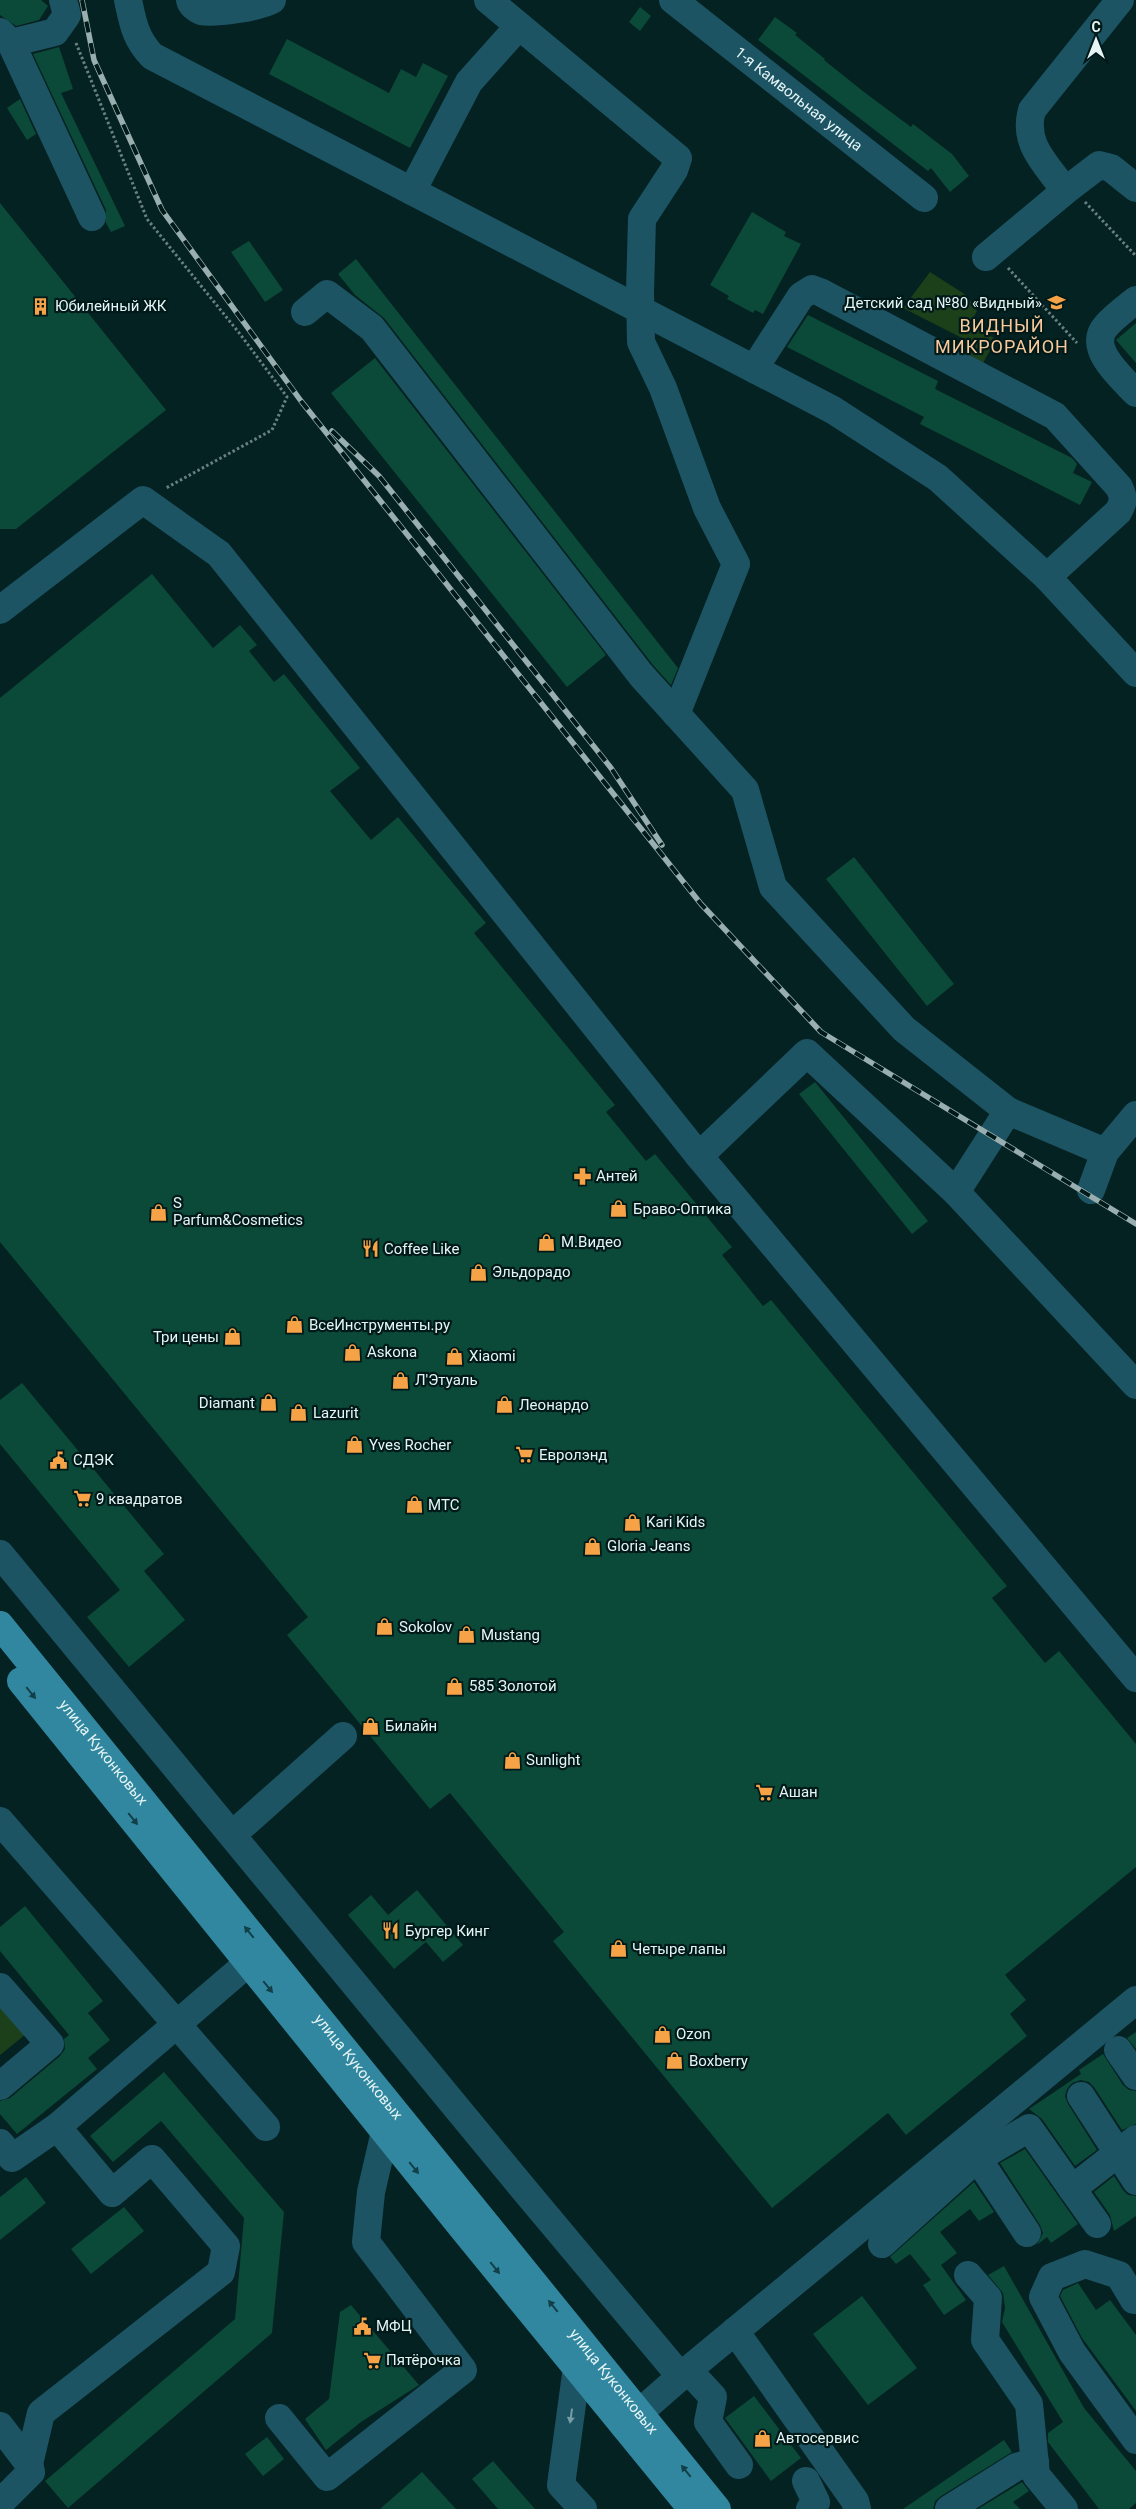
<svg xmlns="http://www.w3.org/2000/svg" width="1136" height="2509" font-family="Roboto,sans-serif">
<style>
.green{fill:#1c401a}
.building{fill:#0b4938}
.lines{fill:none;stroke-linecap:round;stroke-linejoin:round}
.path{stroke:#6a8181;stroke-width:3;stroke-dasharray:2.5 2.5;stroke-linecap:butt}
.minor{stroke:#1d5464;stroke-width:28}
.major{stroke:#3287a0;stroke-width:28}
.rail-casing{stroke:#99aeae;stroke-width:5.5}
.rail{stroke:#001919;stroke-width:4;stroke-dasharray:11;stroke-linecap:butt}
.oneway{fill:#124048}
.oneway2{fill:#779ca5}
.labels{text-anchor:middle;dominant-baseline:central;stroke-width:4.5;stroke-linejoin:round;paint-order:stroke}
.street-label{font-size:15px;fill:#e5f5f5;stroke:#001919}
.poi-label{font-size:15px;fill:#e5f5f5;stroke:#001919;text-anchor:start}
.quarter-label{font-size:18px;letter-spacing:1px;fill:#f9c99c;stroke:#001919}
</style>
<rect width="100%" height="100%" fill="#052222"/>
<path class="green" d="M 930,272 L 966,295 L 977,311 L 969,325 L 996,339 L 982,365 L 955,351 L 962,338 L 903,308 Z
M 0,2003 L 26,2034 L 0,2055 Z"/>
<path class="building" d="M 0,0 L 41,0 L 48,6 L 39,20 L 16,26 L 0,15 Z
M 640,7 L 651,16 L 640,31 L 629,22 Z
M 775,17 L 797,33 L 795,35 L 825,59 L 824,60 L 864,92 L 911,127 L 913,124 L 952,154 L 969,176 L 950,192 L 931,168 L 928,171 L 758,40 Z
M 287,39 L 389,93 L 401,69 L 416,77 L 423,63 L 448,76 L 410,148 L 269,74 Z
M 59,47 L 73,89 L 61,93 L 125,226 L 111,232 L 106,223 L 106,210 L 33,54 Z
M 20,99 L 36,134 L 27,140 L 7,108 Z
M 0,203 L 166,410 L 16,529 L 0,529 Z
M 752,212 L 786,232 L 784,236 L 801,244 L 763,314 L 755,310 L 753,313 L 727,299 L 729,296 L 710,285 Z
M 249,241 L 283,290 L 265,302 L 231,252 Z
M 356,259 L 678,668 L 671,685 L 653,665 L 384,318 L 355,295 L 338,274 Z
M 808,315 L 938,381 L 935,389 L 1072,458 L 1077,464 L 1073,473 L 1092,482 L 1080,505 L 920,424 L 924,417 L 787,347 Z
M 1136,323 L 1136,363 L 1116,340 Z
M 375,358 L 606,655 L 567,687 L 331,393 Z
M 152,574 L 213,648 L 240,625 L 257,645 L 249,651 L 274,682 L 284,674 L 360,768 L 330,791 L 371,840 L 398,817 L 486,923 L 474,933 L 615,1105 L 606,1112 L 646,1161 L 655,1154 L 732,1247 L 722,1255 L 763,1306 L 771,1300 L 1007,1586 L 992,1598 L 1045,1663 L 1059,1651 L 1136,1744 L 1136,1867 L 1005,1975 L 1026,2000 L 1010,2014 L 1027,2036 L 906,2135 L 888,2113 L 772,2208 L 553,1941 L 564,1932 L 450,1793 L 430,1809 L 287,1635 L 308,1617 L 0,1242 L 0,698 Z
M 854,857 L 954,984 L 927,1006 L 826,879 Z
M 815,1082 L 928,1221 L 912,1234 L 799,1094 Z
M 22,1383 L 164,1554 L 144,1571 L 185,1620 L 129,1667 L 87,1617 L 120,1590 L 0,1444 L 0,1400 Z
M 417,1890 L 463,1945 L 443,1962 L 426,1942 L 394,1969 L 348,1915 L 371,1895 L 388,1915 Z
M 25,1906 L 103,2001 L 88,2013 L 110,2040 L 88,2058 L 97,2069 L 17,2134 L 0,2114 L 0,2101 L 10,2098 L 60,2056 L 65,2049 L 64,2039 L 69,2035 L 0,1951 L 0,1927 Z
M 1136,2032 L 1136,2049 L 1127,2038 Z
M 1103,2054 L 1123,2085 L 1129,2090 L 1136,2091 L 1136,2124 L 1122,2130 L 1094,2087 L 1089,2082 L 1081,2080 L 1072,2083 L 1067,2089 L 1065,2096 L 1068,2104 L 1097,2150 L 1075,2166 L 1042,2119 L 1029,2109 L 1081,2074 L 1079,2070 Z
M 164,2072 L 284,2212 L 272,2333 L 68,2508 L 45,2481 L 235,2319 L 244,2218 L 161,2121 L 113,2162 L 90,2136 Z
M 1025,2149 L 1078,2224 L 1051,2243 L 1047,2237 L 1037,2245 L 1043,2233 L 1040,2225 L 1000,2163 Z
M 1114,2176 L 1123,2190 L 1128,2195 L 1136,2196 L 1136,2216 L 1114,2231 L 1110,2215 L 1094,2192 Z
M 26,2177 L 46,2203 L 0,2240 L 0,2197 Z
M 974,2182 L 994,2212 L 979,2221 L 970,2209 L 940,2232 L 957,2253 L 941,2265 L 966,2300 L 944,2315 L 923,2285 L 931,2280 L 910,2254 L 896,2264 L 890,2257 Z
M 124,2207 L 144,2231 L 91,2274 L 71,2249 Z
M 1004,2266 L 1084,2408 L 1136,2471 L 1136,2503 L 1129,2509 L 1099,2509 L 1048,2442 L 1048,2433 L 1063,2422 L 1002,2322 L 1005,2308 L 1003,2293 L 988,2275 Z
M 1078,2283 L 1096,2310 L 1110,2300 L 1136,2335 L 1136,2411 L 1082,2338 L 1060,2296 L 1063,2290 Z
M 862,2296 L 917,2368 L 868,2405 L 813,2334 Z
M 351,2305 L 419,2385 L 361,2422 L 326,2450 L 305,2419 L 329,2399 L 340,2312 Z
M 754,2396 L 801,2458 L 771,2481 L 725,2418 Z
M 267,2437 L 284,2459 L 263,2476 L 245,2454 Z
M 1004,2440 L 1012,2452 L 941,2496 L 935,2501 L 933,2509 L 903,2509 Z
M 493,2461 L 535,2509 L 498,2509 L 472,2479 Z
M 422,2472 L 456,2509 L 380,2509 Z
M 1022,2482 L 1029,2491 L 1013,2502 L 1020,2509 L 978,2509 Z"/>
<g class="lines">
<path class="path" d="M 76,43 L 147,219 L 240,334 L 287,397 L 272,430 L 166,488
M 1085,202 L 1136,256
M 1008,268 L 1077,343"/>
<g class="minor">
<path d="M 128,0 C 133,23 135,38 152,56 L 833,410 L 938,478 L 1047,577 L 1136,673"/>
<path d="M 190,0 C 191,5 196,9 201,11 C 214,14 260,7 272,0"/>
<path d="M 488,0 L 678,158 L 674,170 L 642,219 L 640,292 L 641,342 L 663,388 L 707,508 L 736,564 L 676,714"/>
<path id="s1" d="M 673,0 L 924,198"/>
<path d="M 0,32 L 11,43 L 92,217"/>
<path d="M 11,43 L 55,32 L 67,15 L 63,0"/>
<path d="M 412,191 L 469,82 L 519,26"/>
<path d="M 1065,191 L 1099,165 L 1111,168 L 1136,188"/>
<path d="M 986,257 L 1065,191 C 1047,164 1022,145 1032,110 L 1120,0"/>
<path d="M 1136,300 C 1126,308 1115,316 1106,326 C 1086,348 1122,378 1136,393"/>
<path d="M 305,312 L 327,294 L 372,328 L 641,675 L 745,790 L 773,887 L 904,1029 L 1008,1111 L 956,1192"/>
<path d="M 754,369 L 801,296 L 812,289 L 820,292 L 1055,416 L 1119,487 C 1124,497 1124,502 1118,512 L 1047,577"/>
<path d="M 0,610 L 143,500 L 219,554 L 699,1156 L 807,1053 L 956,1192 L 1136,1385"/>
<path d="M 1008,1111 L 1105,1152"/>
<path d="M 699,1156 L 1136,1678"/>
<path d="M 1091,1190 L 1105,1152 L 1136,1115"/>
<path d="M 0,1554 L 522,2187 L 681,2377"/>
<path d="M 0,1821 L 266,2127"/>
<path d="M 232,1835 L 343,1736"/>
<path d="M 0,1987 L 50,2044 L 0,2086"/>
<path d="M 1118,2050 L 1136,2076"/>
<path d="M 1081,2096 L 1136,2181"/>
<path d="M 0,2143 L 12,2158 L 57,2127"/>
<path d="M 961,2149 L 984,2168 L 1027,2233"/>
<path d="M 1072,2189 L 1136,2139"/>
<path d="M 882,2244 L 975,2160 L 1029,2128 L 1097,2224"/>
<path d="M 968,2275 L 988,2298 L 985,2340 L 1029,2404 L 1036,2475 L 1064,2509"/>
<path d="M 1134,2300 L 1119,2275 L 1085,2264 L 1052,2277 L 1043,2297 L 1072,2352 L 1136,2440"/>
<path d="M 735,2331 L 855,2501 L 857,2509"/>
<path d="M 577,2367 L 561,2485 L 583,2509"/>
<path d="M 688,2370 L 713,2397 L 708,2422 L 739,2465"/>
<path d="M 279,2418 L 327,2477 L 463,2370 L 366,2242 L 371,2192 L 385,2132"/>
<path d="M 0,2426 L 29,2464 L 41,2413 L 221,2272 L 226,2246 L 152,2159 L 112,2193 L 57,2127 L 248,1963"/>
<path d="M 624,2426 L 688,2370 L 1136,2000"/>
<path d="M 806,2481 L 816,2502 L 810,2509"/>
<path d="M 0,2503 L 31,2472 L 29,2464"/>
<path d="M 949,2509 L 1016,2467 L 1035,2462"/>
</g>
<g class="major">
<path id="s2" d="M 0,1625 L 717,2509"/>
<path d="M 21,1681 L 464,2230 L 692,2509"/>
</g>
<defs>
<path id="rail" d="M 82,0 L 94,60 L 162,210 L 301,401 L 701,904 L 821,1032 L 1136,1224
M 332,431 L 379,476 L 611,768 L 662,845"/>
</defs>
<use href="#rail" class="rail-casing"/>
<use href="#rail" class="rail"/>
</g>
<defs><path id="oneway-solid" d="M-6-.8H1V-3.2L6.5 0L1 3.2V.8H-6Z" transform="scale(1.25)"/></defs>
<g class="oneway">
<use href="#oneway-solid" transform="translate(31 1693) rotate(51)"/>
<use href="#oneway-solid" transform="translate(133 1819) rotate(51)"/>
<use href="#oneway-solid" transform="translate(249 1932) rotate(-129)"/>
<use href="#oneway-solid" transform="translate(268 1987) rotate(51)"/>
<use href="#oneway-solid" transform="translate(414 2168) rotate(51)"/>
<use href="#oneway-solid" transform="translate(495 2268) rotate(51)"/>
<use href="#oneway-solid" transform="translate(553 2306) rotate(-129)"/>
<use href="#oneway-solid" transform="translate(686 2471) rotate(-129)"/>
</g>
<use class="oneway2" href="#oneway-solid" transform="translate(571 2416) rotate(98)"/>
<defs>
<symbol id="school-bare" viewBox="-9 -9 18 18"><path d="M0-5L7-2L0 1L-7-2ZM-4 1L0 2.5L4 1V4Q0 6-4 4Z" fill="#f6a247" stroke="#001919" stroke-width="2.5" paint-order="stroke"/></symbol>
<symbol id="building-bare" viewBox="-9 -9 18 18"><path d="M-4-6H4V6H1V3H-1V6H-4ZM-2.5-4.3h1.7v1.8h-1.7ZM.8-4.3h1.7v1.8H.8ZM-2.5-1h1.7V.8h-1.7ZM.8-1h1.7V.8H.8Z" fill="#f6a247" stroke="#001919" stroke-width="2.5" paint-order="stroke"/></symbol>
<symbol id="pharmacy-bare" viewBox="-9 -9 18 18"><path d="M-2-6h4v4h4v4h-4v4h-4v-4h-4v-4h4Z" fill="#f6a247" stroke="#001919" stroke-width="2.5" paint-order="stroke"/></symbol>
<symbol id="shop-bare" viewBox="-9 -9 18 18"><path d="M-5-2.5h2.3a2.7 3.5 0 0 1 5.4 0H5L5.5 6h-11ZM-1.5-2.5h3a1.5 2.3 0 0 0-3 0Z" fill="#f6a247" stroke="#001919" stroke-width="2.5" paint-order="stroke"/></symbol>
<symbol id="restaurant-bare" viewBox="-9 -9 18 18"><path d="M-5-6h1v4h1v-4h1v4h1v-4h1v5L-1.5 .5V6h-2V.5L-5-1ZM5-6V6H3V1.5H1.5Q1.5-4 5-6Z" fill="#f6a247" stroke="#001919" stroke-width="2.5" paint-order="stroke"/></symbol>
<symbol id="supermarket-bare" viewBox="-9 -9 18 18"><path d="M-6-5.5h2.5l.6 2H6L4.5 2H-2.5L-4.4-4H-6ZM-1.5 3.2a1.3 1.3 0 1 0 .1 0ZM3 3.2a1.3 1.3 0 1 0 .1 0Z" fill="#f6a247" stroke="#001919" stroke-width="2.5" paint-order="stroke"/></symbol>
<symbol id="civic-bare" viewBox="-9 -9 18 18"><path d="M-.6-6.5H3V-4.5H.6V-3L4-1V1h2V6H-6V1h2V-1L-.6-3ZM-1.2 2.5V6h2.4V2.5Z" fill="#f6a247" stroke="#001919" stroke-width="2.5" paint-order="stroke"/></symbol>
</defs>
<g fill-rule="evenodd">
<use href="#school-bare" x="1044" y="290" width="25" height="25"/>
<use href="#building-bare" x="28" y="294" width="25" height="25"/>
<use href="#pharmacy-bare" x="570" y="1164" width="25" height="25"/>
<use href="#shop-bare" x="606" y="1196" width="25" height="25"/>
<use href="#shop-bare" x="146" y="1200" width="25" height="25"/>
<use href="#shop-bare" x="534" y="1230" width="25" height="25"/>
<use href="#restaurant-bare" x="358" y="1236" width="25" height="25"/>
<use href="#shop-bare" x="466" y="1260" width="25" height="25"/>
<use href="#shop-bare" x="282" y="1312" width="25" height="25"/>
<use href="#shop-bare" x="220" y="1324" width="25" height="25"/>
<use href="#shop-bare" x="340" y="1340" width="25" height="25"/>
<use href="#shop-bare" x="442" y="1344" width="25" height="25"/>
<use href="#shop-bare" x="388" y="1368" width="25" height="25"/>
<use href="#shop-bare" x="256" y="1390" width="25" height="25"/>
<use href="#shop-bare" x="492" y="1392" width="25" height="25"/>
<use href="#shop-bare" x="286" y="1400" width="25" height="25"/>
<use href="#shop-bare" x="342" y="1432" width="25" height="25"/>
<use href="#supermarket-bare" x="512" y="1442" width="25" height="25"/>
<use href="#civic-bare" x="46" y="1448" width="25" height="25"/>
<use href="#supermarket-bare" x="70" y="1486" width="25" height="25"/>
<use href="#shop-bare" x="402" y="1492" width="25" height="25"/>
<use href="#shop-bare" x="620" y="1510" width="25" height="25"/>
<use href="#shop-bare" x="580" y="1534" width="25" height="25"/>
<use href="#shop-bare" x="372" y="1614" width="25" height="25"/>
<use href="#shop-bare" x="454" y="1622" width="25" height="25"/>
<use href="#shop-bare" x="442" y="1674" width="25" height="25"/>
<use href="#shop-bare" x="358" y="1714" width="25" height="25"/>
<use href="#shop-bare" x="500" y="1748" width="25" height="25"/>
<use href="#supermarket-bare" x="752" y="1780" width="25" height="25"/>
<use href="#restaurant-bare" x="378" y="1918" width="25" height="25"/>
<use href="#shop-bare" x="606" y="1936" width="25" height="25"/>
<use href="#shop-bare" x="650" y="2022" width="25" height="25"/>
<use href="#shop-bare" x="662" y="2048" width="25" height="25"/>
<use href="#civic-bare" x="350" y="2314" width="25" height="25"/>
<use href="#supermarket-bare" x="360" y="2348" width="25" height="25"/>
<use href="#shop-bare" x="750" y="2426" width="25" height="25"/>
</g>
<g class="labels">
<g class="street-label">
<text stroke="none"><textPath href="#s1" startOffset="160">1-я Камвольная улица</textPath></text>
<text stroke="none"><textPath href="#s2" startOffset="164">улица Куконковых</textPath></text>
<text stroke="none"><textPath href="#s2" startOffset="569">улица Куконковых</textPath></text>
<text stroke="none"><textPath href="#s2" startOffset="974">улица Куконковых</textPath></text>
</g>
<g class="poi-label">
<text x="1042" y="303" text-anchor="end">Детский сад №80 «Видный»</text>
<text x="55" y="306">Юбилейный ЖК</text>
<text x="596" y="1176">Антей</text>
<text x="173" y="1203">S<tspan x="173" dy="17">Parfum&amp;Cosmetics</tspan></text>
<text x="633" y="1209">Браво-Оптика</text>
<text x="561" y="1242">М.Видео</text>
<text x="384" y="1249">Coffee Like</text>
<text x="492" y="1272">Эльдорадо</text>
<text x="309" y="1325">ВсеИнструменты.ру</text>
<text x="219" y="1337" text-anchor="end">Три цены</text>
<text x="367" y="1352">Askona</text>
<text x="469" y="1356">Xiaomi</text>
<text x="415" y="1380">Л'Этуаль</text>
<text x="255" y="1403" text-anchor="end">Diamant</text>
<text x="519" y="1405">Леонардо</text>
<text x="313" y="1413">Lazurit</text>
<text x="369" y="1445">Yves Rocher</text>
<text x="539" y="1455">Евролэнд</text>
<text x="73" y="1460">СДЭК</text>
<text x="96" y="1499">9 квадратов</text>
<text x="428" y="1505">МТС</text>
<text x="646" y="1522">Kari Kids</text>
<text x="607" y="1546">Gloria Jeans</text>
<text x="399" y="1627">Sokolov</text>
<text x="481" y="1635">Mustang</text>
<text x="469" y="1686">585 Золотой</text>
<text x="385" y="1726">Билайн</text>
<text x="526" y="1760">Sunlight</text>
<text x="779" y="1792">Ашан</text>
<text x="405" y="1931">Бургер Кинг</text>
<text x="632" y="1949">Четыре лапы</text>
<text x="676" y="2034">Ozon</text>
<text x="689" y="2061">Boxberry</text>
<text x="376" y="2326">МФЦ</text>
<text x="386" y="2360">Пятёрочка</text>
<text x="776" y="2438">Автосервис</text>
</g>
<g class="quarter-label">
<text x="1002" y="325">ВИДНЫЙ<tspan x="1002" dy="21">МИКРОРАЙОН</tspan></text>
</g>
</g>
<g transform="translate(1096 40)" stroke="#001919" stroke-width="4" paint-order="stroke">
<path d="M0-4L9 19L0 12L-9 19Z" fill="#e5f5f5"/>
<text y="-8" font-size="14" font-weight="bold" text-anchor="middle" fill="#e5f5f5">С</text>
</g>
</svg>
